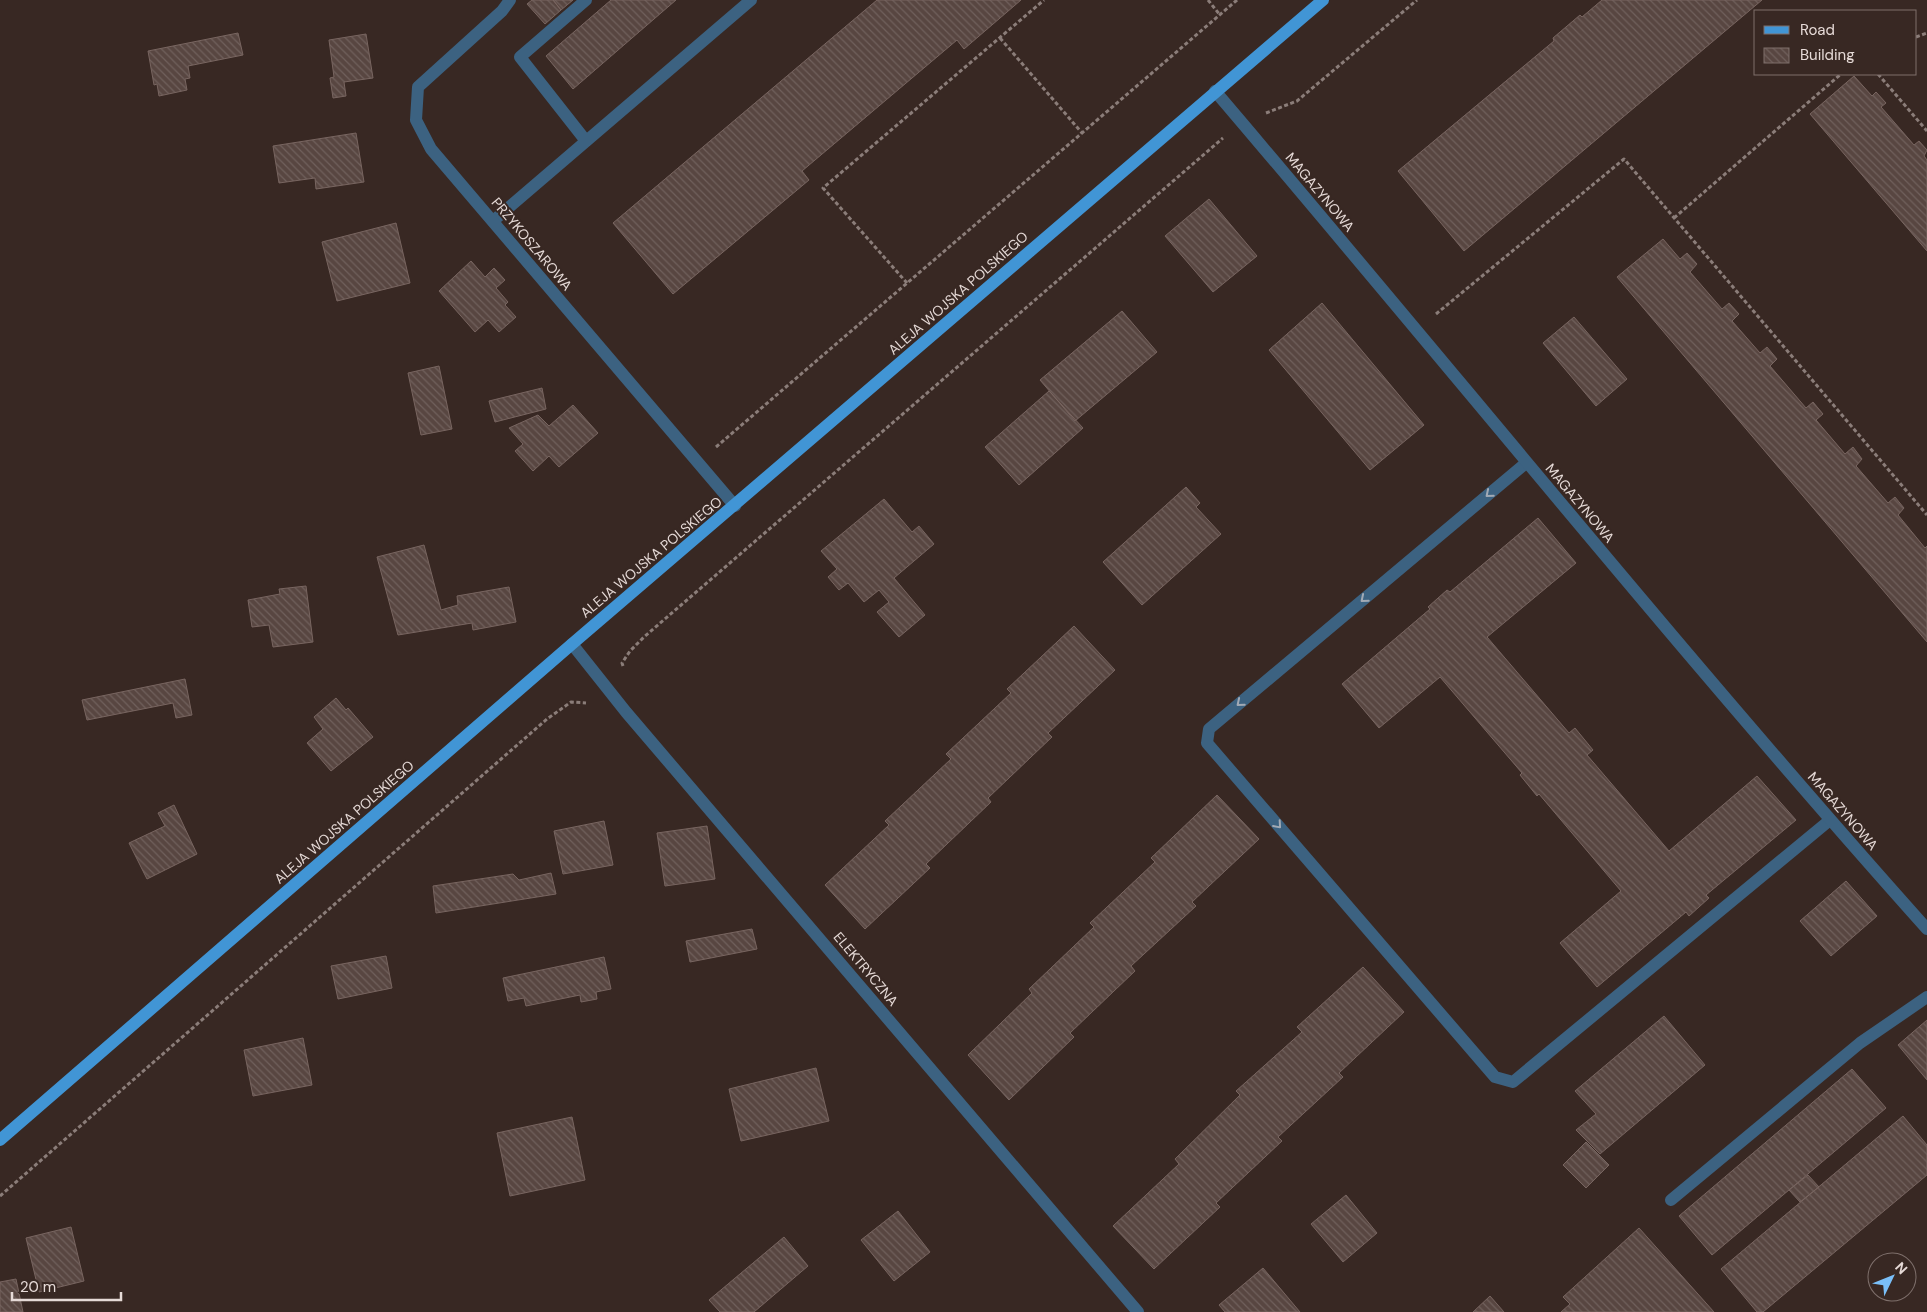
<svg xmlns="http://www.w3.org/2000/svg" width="1927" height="1312" font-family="'DM Sans',sans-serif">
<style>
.building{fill:url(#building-back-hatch);stroke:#786560}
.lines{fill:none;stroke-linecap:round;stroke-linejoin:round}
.path{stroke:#8b7d79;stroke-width:3;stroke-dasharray:4 2.5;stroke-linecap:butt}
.service{stroke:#3c6281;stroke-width:12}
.minor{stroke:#3c6281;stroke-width:12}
.primary{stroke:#4195d5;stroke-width:12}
.oneway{stroke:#a2aab5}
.labels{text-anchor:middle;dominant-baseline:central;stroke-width:4;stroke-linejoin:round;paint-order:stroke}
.street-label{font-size:14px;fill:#e6dad7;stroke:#382823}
</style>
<defs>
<pattern id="building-back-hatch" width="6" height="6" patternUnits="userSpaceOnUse" patternTransform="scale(1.25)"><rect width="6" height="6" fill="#584641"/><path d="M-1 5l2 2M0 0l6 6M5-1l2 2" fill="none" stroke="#70605c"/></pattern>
</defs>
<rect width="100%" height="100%" fill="#382823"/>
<path class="building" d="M 532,0 L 553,0 L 561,10 L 545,24 L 527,4 Z
M 553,0 L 573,0 L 561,10 Z
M 611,0 L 676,0 L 573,89 L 546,56 Z
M 877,0 L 1021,0 L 964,49 L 957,40 L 802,171 L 809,180 L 673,294 L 613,223 Z
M 1602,0 L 1762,0 L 1464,251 L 1398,171 L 1554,41 L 1553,38 L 1580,15 L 1582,17 Z
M 238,33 L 243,55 L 188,66 L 190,78 L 185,79 L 187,90 L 159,96 L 157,84 L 154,85 L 148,51 Z
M 366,34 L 373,78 L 344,82 L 346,96 L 333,98 L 330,78 L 334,77 L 329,40 Z
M 1854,76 L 1872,96 L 1876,92 L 1886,103 L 1881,107 L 1914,145 L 1919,141 L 1927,150 L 1924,156 L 1927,160 L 1927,251 L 1810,114 Z
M 356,133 L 364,182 L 316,189 L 315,178 L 279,183 L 273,146 Z
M 1209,199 L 1257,256 L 1213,292 L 1165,236 Z
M 396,223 L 410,283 L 337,301 L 322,242 Z
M 1663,239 L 1680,259 L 1687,253 L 1697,264 L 1690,272 L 1722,309 L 1729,303 L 1739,314 L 1732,321 L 1760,353 L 1767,347 L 1777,359 L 1770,366 L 1806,408 L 1813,402 L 1823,414 L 1816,420 L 1845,454 L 1853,447 L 1862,459 L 1856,466 L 1888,503 L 1895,497 L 1904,508 L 1898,515 L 1925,548 L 1927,546 L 1927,642 L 1617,277 Z
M 471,261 L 485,277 L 494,268 L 505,280 L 496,288 L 508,302 L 505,305 L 516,317 L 499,332 L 488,320 L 475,332 L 439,291 Z
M 1322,303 L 1424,425 L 1370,470 L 1269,350 Z
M 1122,311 L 1157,352 L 1075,421 L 1040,380 Z
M 1574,317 L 1627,379 L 1596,406 L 1543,343 Z
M 439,366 L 452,429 L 421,435 L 408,373 Z
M 542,388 L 546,409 L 495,422 L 489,401 Z
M 1049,391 L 1083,428 L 1019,485 L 985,447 Z
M 573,405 L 598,433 L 559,467 L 549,456 L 533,471 L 515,451 L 523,444 L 509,428 L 538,415 L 549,426 Z
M 1186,487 L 1200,503 L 1196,507 L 1221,534 L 1142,605 L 1103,562 Z
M 884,499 L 912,532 L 919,526 L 934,544 L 894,578 L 925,615 L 899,637 L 877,612 L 889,602 L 879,590 L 864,602 L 848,583 L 839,590 L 828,577 L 837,569 L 821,551 Z
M 1538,518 L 1576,563 L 1487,637 L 1569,733 L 1575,728 L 1593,750 L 1587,755 L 1669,851 L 1757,776 L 1796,820 L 1706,895 L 1709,898 L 1689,916 L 1686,912 L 1597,987 L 1560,943 L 1621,891 L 1539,794 L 1537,796 L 1520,775 L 1522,773 L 1440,677 L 1379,728 L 1342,684 L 1430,609 L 1428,607 L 1447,590 L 1450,592 Z
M 424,545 L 441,610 L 458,605 L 457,596 L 509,587 L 516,622 L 473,630 L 472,623 L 398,635 L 377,557 Z
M 306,586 L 313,642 L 273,647 L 269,625 L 252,627 L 248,600 L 280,594 L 279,589 Z
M 1074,626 L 1115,670 L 1048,733 L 1052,737 L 988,798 L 991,802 L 926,864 L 930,868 L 865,929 L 825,885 L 889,825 L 885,821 L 951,759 L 946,754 L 1011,693 L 1007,689 Z
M 185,679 L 192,715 L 176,718 L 173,703 L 87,720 L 82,700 Z
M 336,698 L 346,710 L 348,708 L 373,737 L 331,771 L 307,743 L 323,729 L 314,717 Z
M 1217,795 L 1259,839 L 1192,902 L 1196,906 L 1131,966 L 1135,971 L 1070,1033 L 1074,1037 L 1009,1100 L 968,1055 L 1032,993 L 1029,989 L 1094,927 L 1090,923 L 1155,862 L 1151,858 Z
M 174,805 L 197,854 L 147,879 L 129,843 L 165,826 L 158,813 Z
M 604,821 L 613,865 L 563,874 L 554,831 Z
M 707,826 L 715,879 L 665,886 L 657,833 Z
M 551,873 L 556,894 L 436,913 L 433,886 L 513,874 L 519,880 Z
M 1846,881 L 1877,916 L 1831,956 L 1800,921 Z
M 752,929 L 757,949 L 690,962 L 686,941 Z
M 386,956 L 392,988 L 338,999 L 331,966 Z
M 604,957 L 611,989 L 596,992 L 597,999 L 581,1002 L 580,995 L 526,1006 L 524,998 L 508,1001 L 503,978 Z
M 1363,967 L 1404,1012 L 1339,1073 L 1343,1077 L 1278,1137 L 1282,1141 L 1216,1203 L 1220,1207 L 1154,1269 L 1113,1226 L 1179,1164 L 1175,1159 L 1240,1095 L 1236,1091 L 1302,1032 L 1297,1027 Z
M 1664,1016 L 1705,1065 L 1600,1154 L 1576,1130 L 1596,1114 L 1575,1091 Z
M 1927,1020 L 1927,1080 L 1898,1045 Z
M 303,1038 L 312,1085 L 253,1096 L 244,1050 Z
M 816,1068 L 829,1121 L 741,1141 L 729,1089 Z
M 1852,1069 L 1886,1108 L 1712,1255 L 1679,1216 Z
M 1903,1116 L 1927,1145 L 1927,1175 L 1763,1312 L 1757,1312 L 1721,1269 Z
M 572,1117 L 585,1180 L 510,1196 L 497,1133 Z
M 1586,1142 L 1609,1165 L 1586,1188 L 1563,1165 Z
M 1808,1175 L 1819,1187 L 1800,1202 L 1789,1190 Z
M 1346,1195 L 1377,1233 L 1343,1262 L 1311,1224 Z
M 898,1211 L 930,1252 L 894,1281 L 861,1240 Z
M 71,1227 L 84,1281 L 39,1292 L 26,1238 Z
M 1639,1228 L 1714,1312 L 1561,1312 L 1570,1304 L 1563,1297 Z
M 784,1237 L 808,1266 L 754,1312 L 720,1312 L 709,1300 Z
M 1263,1268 L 1300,1312 L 1225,1312 L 1219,1305 Z
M 16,1279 L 23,1312 L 0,1312 L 0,1282 Z
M 1490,1296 L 1504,1312 L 1473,1312 Z"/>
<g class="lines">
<path class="path" d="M 1208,0 L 1220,15
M 1916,37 L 1927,33
M 1000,38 L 1082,133
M 1878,74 L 1927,131
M 1266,113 L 1297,101 L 1417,0
M 1674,218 L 1841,74
M 907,283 L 823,188 L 1044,0
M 1436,314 L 1624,159 L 1927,515
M 716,447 L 1237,0
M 623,666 L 622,663 L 630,651 L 644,637 L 1223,138
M 0,1196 L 547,719 L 571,702 L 586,703"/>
<path class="service" d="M 586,0 L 520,57 L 586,141
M 493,221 L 751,0
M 1526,463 L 1209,729 L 1207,743 L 1495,1077 L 1513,1082 L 1830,820
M 1671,1200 L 1860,1043 L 1927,997"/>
<path class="minor" d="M 510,0 L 502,11 L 418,87 L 416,120 L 431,149 L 735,506
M 1215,91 C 1453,370 1683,656 1927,929
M 572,644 L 626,712 L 1138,1312"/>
<path class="primary" d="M 0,1140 L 572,644 L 1323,0"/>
</g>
<defs><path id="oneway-chevron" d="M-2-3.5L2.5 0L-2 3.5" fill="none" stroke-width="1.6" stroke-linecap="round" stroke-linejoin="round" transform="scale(1.25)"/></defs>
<g class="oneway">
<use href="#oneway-chevron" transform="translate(1489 494) rotate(140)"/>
<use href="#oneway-chevron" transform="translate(1364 599) rotate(140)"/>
<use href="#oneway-chevron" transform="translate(1240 703) rotate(140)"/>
<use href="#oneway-chevron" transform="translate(1278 825) rotate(49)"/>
</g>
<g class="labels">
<g class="street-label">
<text transform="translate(1320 192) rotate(50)">MAGAZYNOWA</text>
<text transform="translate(532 244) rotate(50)">PRZYKOSZAROWA</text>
<text transform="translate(958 293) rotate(-41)">ALEJA WOJSKA POLSKIEGO</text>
<text transform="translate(1580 503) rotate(50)">MAGAZYNOWA</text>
<text transform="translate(651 557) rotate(-40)">ALEJA WOJSKA POLSKIEGO</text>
<text transform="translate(1843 811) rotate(49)">MAGAZYNOWA</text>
<text transform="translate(344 822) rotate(-41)">ALEJA WOJSKA POLSKIEGO</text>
<text transform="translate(866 969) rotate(50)">ELEKTRYCZNA</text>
</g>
</g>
<rect x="1754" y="10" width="162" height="65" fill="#382823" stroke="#7e6f6b"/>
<rect x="1764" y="26" width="25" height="8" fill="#4195d5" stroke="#7e6f6b"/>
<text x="1800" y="35" font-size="15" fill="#e6dad7">Road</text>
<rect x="1764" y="48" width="25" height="15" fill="url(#building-back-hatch)" stroke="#7e6f6b"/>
<text x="1800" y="60" font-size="15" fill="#e6dad7">Building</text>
<g transform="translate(1892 1277) rotate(47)"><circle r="24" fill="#382823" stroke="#7e6f6b"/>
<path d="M0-4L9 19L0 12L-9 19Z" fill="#7abff8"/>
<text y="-8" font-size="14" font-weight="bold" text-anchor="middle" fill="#e6dad7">N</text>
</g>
<path d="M12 1292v8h109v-8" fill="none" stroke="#e6dad7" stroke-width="2.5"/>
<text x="20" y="1292" font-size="15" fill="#e6dad7" stroke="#382823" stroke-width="4" paint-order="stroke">20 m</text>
</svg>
